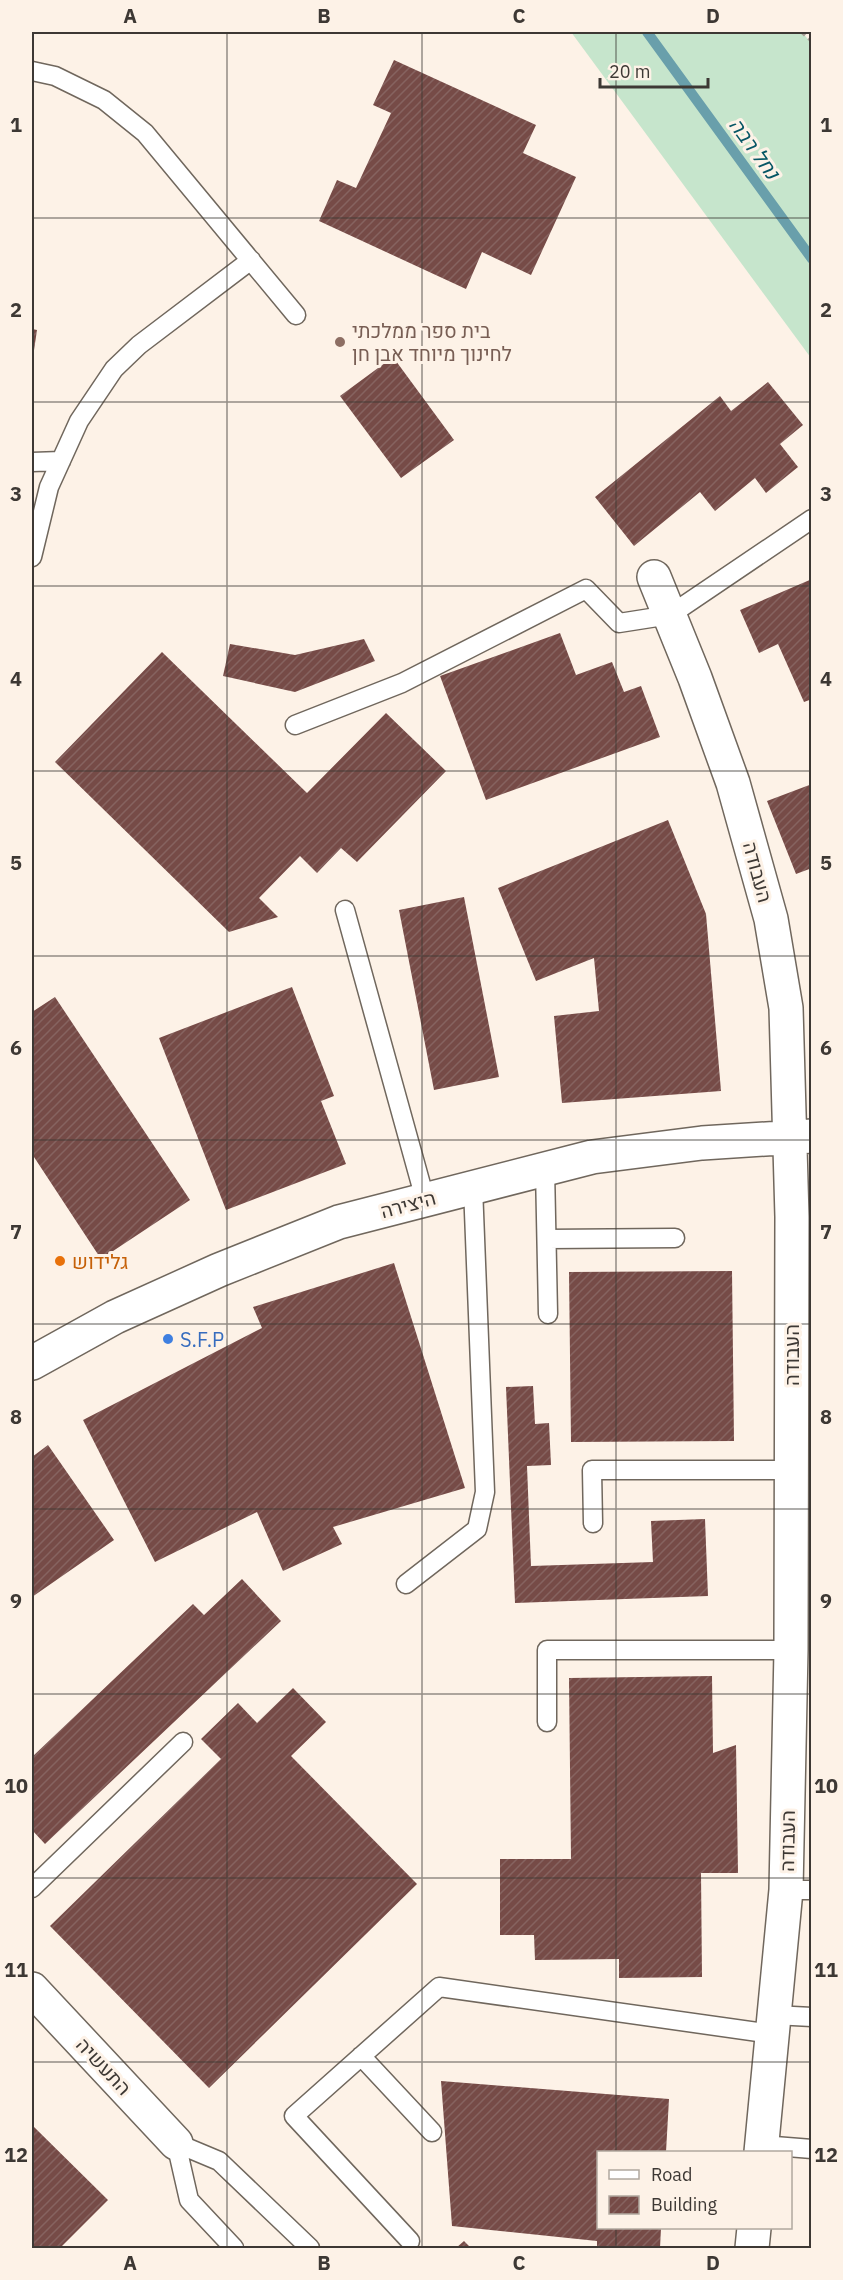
<svg xmlns="http://www.w3.org/2000/svg" width="843" height="2280" font-family="'IBM Plex Sans',Heebo,sans-serif">
<style>
.grass{fill:#c6e5cc}
.lines{fill:none;stroke-linecap:round;stroke-linejoin:round}
.stream{stroke:#699fab;stroke-width:10}
.building{fill:url(#building-hatch)}
.service-casing{stroke:#70675d;stroke-width:21}
.minor-casing{stroke:#70675d;stroke-width:36}
.path{stroke:#a49c94;stroke-width:4;stroke-dasharray:4.5 4.5;stroke-linecap:butt}
.service{stroke:#fff;stroke-width:18}
.minor{stroke:#fff;stroke-width:33}
.grid{fill:none;stroke:#3d3834;stroke-width:1.5;stroke-opacity:0.55}
.education-dot{fill:#8d6e63;stroke:#fdf2e7;stroke-width:2}
.food-dot{fill:#e8710a;stroke:#fdf2e7;stroke-width:2}
.shop-dot{fill:#3f7fe0;stroke:#fdf2e7;stroke-width:2}
.labels{text-anchor:middle;dominant-baseline:central;stroke-width:6;stroke-linejoin:round;paint-order:stroke}
.education-label{font-size:20px;fill:#785e54;stroke:#fdf2e7;text-anchor:start}
.street-label{font-size:20px;fill:#3d3834;stroke:#fdf2e7}
.food-label{font-size:20px;fill:#c56008;stroke:#fdf2e7;text-anchor:start}
.shop-label{font-size:20px;fill:#366cbe;stroke:#fdf2e7;text-anchor:start}
.water-label{font-size:21px;font-style:italic;fill:#075665;stroke:#fdf2e7}
.neatline{fill:none;stroke:#3d3834;stroke-width:2}
.grid-label{font-size:20px;text-anchor:middle;font-weight:bold;fill:#3d3834}
</style>
<defs>
<pattern id="building-hatch" width="6" height="6" patternUnits="userSpaceOnUse" patternTransform="scale(1.5)"><rect width="6" height="6" fill="#764b47"/><path d="M-1 1l2-2M0 6l6-6M5 7l2-2" fill="none" stroke="#866360"/></pattern>
</defs>
<rect width="100%" height="100%" fill="#fdf2e7"/>
<path class="grass" d="M 571,32 L 802,32 L 811,43 L 811,358 Z"/>
<g class="lines">
<path class="stream" d="M 647,32 L 812,259"/>
</g>
<path class="building" d="M 394,60 L 536,125 L 523,153 L 576,177 L 531,275 L 482,252 L 466,289 L 319,221 L 337,180 L 356,188 L 391,113 L 373,105 Z
M 32,329 L 37,330 L 33,357 L 32,357 Z
M 393,357 L 454,440 L 401,478 L 340,396 Z
M 768,382 L 803,425 L 780,444 L 798,467 L 766,493 L 755,478 L 715,511 L 700,492 L 634,546 L 595,497 L 720,396 L 731,411 Z
M 812,579 L 812,699 L 804,702 L 778,644 L 759,653 L 740,610 Z
M 560,633 L 576,675 L 612,662 L 624,692 L 641,686 L 660,737 L 486,800 L 440,676 Z
M 364,639 L 375,661 L 295,692 L 223,676 L 230,644 L 295,655 Z
M 162,652 L 307,793 L 386,713 L 446,771 L 357,862 L 341,848 L 317,873 L 300,856 L 259,898 L 278,917 L 229,932 L 55,762 Z
M 812,784 L 812,868 L 796,874 L 767,801 Z
M 668,820 L 706,914 L 721,1091 L 562,1103 L 554,1016 L 599,1011 L 594,958 L 536,981 L 498,888 Z
M 464,897 L 499,1077 L 434,1090 L 399,910 Z
M 292,987 L 334,1096 L 321,1101 L 346,1164 L 226,1210 L 159,1038 Z
M 55,997 L 190,1200 L 101,1259 L 32,1154 L 32,1012 Z
M 394,1263 L 465,1488 L 333,1527 L 342,1544 L 283,1571 L 257,1512 L 155,1562 L 83,1420 L 262,1328 L 253,1307 Z
M 732,1271 L 734,1441 L 571,1442 L 569,1272 Z
M 533,1386 L 535,1424 L 549,1423 L 551,1465 L 527,1466 L 531,1566 L 653,1562 L 651,1521 L 705,1519 L 708,1596 L 515,1603 L 506,1387 Z
M 48,1445 L 114,1540 L 32,1597 L 32,1457 Z
M 242,1579 L 281,1621 L 45,1844 L 32,1830 L 32,1757 L 193,1604 L 204,1615 Z
M 712,1676 L 713,1753 L 736,1745 L 738,1873 L 701,1873 L 702,1977 L 619,1978 L 619,1959 L 535,1960 L 534,1935 L 500,1935 L 500,1859 L 571,1859 L 569,1678 Z
M 293,1688 L 326,1722 L 291,1756 L 417,1884 L 209,2088 L 50,1926 L 221,1759 L 201,1739 L 238,1703 L 257,1723 Z
M 441,2081 L 669,2099 L 666,2152 L 598,2152 L 598,2228 L 661,2228 L 660,2248 L 597,2248 L 597,2241 L 452,2226 Z
M 32,2125 L 108,2200 L 60,2248 L 32,2248 Z
M 464,2241 L 471,2248 L 456,2248 Z"/>
<g class="lines">
<defs>
<path id="service" d="M 32,71 L 55,76 L 104,100 L 145,133 L 296,315
M 32,462 L 61,461
M 32,557 L 49,487 L 79,421 L 114,369 L 139,345 L 251,260
M 295,725 L 402,683 L 586,589 L 619,623 L 670,615 L 812,519
M 345,910 L 425,1199
M 545,1169 L 548,1314
M 547,1239 L 675,1238
M 593,1523 L 592,1470 L 791,1470
M 406,1584 L 477,1529 L 485,1492 L 473,1187
M 547,1722 L 547,1650 L 791,1650
M 32,1888 L 183,1742
M 786,1890 L 812,1890
M 774,2015 L 812,2017
M 361,2056 L 432,2132
M 762,2145 L 812,2149
M 410,2241 L 294,2116 L 439,1987 L 772,2034
M 234,2248 L 189,2200 L 176,2143 L 219,2161 L 310,2248"/>
<path id="minor" d="M 654,577 L 695,678 L 733,783 L 771,919 L 786,1008 L 792,1217 L 791,1650 L 786,1890 L 761,2152
M 32,1363 L 115,1317 L 219,1270 L 339,1222 L 592,1157 L 702,1143 L 812,1136
M 32,1989 L 176,2143
M 752,2248 L 754,2228"/>
</defs>
<use href="#service" class="service-casing"/>
<use href="#minor" class="minor-casing"/>
<path class="path" d="M 802,32 L 812,41"/>
<use href="#service" class="service"/>
<use href="#minor" class="minor"/>
</g>
<path class="grid" d="M 227,32 L 227,2248M 422,32 L 422,2248M 616,32 L 616,2152M 32,218 L 812,218M 32,402 L 812,402M 32,586 L 812,586M 32,771 L 812,771M 32,956 L 812,956M 32,1140 L 812,1140M 32,1324 L 812,1324M 32,1509 L 812,1509M 32,1694 L 812,1694M 32,1878 L 812,1878M 32,2062 L 812,2062M 616,2228 L 616,2248"/>
<circle class="education-dot" cx="340" cy="342" r="6"/>
<circle class="food-dot" cx="60" cy="1261" r="6"/>
<circle class="shop-dot" cx="168" cy="1339" r="6"/>
<g class="labels">
<g class="education-label">
<text x="352" y="330">בית ספר ממלכתי<tspan x="352" dy="23">לחינוך מיוחד אבן חן</tspan></text>
</g>
<g class="street-label">
<text transform="translate(758 872) rotate(75)">העבודה</text>
<text transform="translate(408 1204) rotate(-15)">היצירה</text>
<text transform="translate(791 1355) rotate(-90)">העבודה</text>
<text transform="translate(787 1841) rotate(-89)">העבודה</text>
<text transform="translate(104 2066) rotate(47)">התעשיה</text>
</g>
<g class="food-label">
<text x="72" y="1261">גלידוש</text>
</g>
<g class="shop-label">
<text x="180" y="1339">S.F.P</text>
</g>
<g class="water-label">
<text transform="translate(755 148) rotate(54)">נחל רבה</text>
</g>
</g>
<rect width="843" height="2280" fill="none" stroke="#fdf2e7" stroke-width="66"/>
<rect x="597" y="2151" width="195" height="78" fill="#fdf2e7" stroke="#b0a89f" stroke-width="1.5"/>
<rect x="609" y="2170" width="30" height="9" fill="#ffffff" stroke="#b0a89f" stroke-width="1.5"/>
<text x="651" y="2181" font-size="18" fill="#3d3834">Road</text>
<rect x="609" y="2196" width="30" height="18" fill="url(#building-hatch)" stroke="#b0a89f" stroke-width="1.5"/>
<text x="651" y="2211" font-size="18" fill="#3d3834">Building</text>
<path d="M600 78v9h108v-9" fill="none" stroke="#3d3834" stroke-width="3"/>
<text x="609" y="78" font-size="18" fill="#3d3834" stroke="#fdf2e7" stroke-width="4.5" paint-order="stroke">20 m</text>
<rect x="33" y="33" width="777" height="2214" class="neatline"/>
<g class="grid-label">
<text x="130" y="23">A</text>
<text x="324" y="23">B</text>
<text x="519" y="23">C</text>
<text x="713" y="23">D</text>
<text x="16" y="132">1</text>
<text x="826" y="132">1</text>
<text x="16" y="317">2</text>
<text x="826" y="317">2</text>
<text x="16" y="501">3</text>
<text x="826" y="501">3</text>
<text x="16" y="686">4</text>
<text x="826" y="686">4</text>
<text x="16" y="870">5</text>
<text x="826" y="870">5</text>
<text x="16" y="1055">6</text>
<text x="826" y="1055">6</text>
<text x="16" y="1239">7</text>
<text x="826" y="1239">7</text>
<text x="16" y="1424">8</text>
<text x="826" y="1424">8</text>
<text x="16" y="1608">9</text>
<text x="826" y="1608">9</text>
<text x="16" y="1793">10</text>
<text x="826" y="1793">10</text>
<text x="16" y="1977">11</text>
<text x="826" y="1977">11</text>
<text x="16" y="2162">12</text>
<text x="826" y="2162">12</text>
<text x="130" y="2270">A</text>
<text x="324" y="2270">B</text>
<text x="519" y="2270">C</text>
<text x="713" y="2270">D</text>
</g>
</svg>
